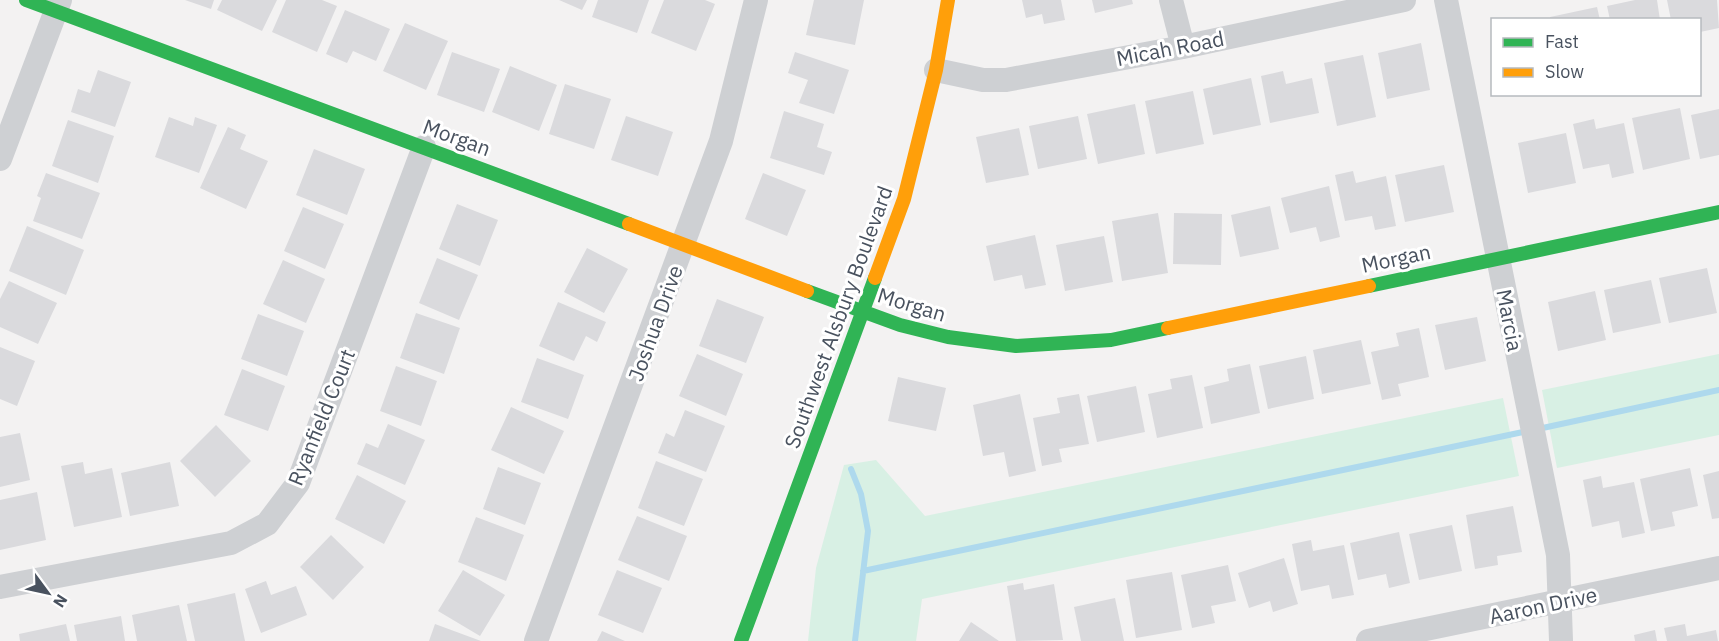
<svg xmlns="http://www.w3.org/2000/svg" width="1719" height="641" font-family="'IBM Plex Sans',sans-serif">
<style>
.green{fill:#d8f0e4}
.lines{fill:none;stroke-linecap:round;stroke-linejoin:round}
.stream{stroke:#aed9ed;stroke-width:6}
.building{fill:#dadadd}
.street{stroke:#ced0d3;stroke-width:24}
.fast{stroke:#30b455;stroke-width:14}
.slow{stroke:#ff9f0a;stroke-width:14}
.labels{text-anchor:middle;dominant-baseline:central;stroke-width:6;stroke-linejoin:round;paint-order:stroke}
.street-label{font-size:21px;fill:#49525f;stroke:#fff}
</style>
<rect width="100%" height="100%" fill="#f3f2f2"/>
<path class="green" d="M 1719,354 L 1719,435 L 1557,468 L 1542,390 Z
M 1503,398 L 1519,476 L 922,599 L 916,641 L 808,641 L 816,568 L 844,465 L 876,460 L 925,516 Z"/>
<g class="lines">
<path class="stream" d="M 1538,429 L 1719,390
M 851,469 L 861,494 L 868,531 L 855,641
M 863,571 L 1528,431"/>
</g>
<path class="building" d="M 185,0 L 214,0 L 211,9 Z
M 222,0 L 277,0 L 262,31 L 217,10 Z
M 286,0 L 322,0 L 337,6 L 317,52 L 272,32 Z
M 559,0 L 587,0 L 582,10 Z
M 598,0 L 649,0 L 637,33 L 592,17 Z
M 664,0 L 705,0 L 715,4 L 696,51 L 651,33 Z
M 814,0 L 864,0 L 855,45 L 806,35 Z
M 1022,0 L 1061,0 L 1065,20 L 1044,24 L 1042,14 L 1026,18 Z
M 1092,0 L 1132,0 L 1133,4 L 1095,13 Z
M 1635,0 L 1657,0 L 1660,20 L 1610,20 L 1607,6 Z
M 1667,0 L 1717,0 L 1719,28 L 1700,32 L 1700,20 L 1671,20 Z
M 1597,7 L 1600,20 L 1550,20 L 1550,17 Z
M 345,10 L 390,29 L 376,61 L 353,51 L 347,63 L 326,54 Z
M 405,23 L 448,41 L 426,90 L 383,71 Z
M 1421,43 L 1430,90 L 1387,99 L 1378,53 Z
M 452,52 L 500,69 L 484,112 L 437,95 Z
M 795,52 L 849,70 L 834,114 L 799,103 L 808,80 L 788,73 Z
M 1363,55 L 1376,117 L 1337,126 L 1324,63 Z
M 510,66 L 557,85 L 539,131 L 492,112 Z
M 98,70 L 131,82 L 115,127 L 71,112 L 78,89 L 90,93 Z
M 1283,71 L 1286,84 L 1312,78 L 1319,113 L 1270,123 L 1261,76 Z
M 1251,78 L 1261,125 L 1213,135 L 1203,89 Z
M 565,84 L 611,99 L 594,149 L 549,134 Z
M 1193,91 L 1204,144 L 1156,154 L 1145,101 Z
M 1135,104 L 1145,154 L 1098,164 L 1087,114 Z
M 1680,108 L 1690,159 L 1643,170 L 1632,118 Z
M 1719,109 L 1719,155 L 1700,159 L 1691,115 Z
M 784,111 L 824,124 L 817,147 L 832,152 L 824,175 L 770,158 Z
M 626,116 L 673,132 L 658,176 L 611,160 Z
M 1078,116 L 1087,159 L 1038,169 L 1029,126 Z
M 169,117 L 193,126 L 195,117 L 217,125 L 199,173 L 155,157 Z
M 1594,119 L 1596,129 L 1624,123 L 1634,173 L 1612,178 L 1609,164 L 1583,169 L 1573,124 Z
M 68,120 L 114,136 L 98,183 L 52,166 Z
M 228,127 L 246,135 L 240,149 L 268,161 L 246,209 L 200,188 Z
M 1019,128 L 1029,175 L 986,183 L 976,137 Z
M 1566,133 L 1576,183 L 1528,193 L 1518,143 Z
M 314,149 L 365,169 L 347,215 L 296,195 Z
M 1444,165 L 1454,212 L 1405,222 L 1395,175 Z
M 1353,171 L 1356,183 L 1386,176 L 1396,226 L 1375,230 L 1372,216 L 1345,221 L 1335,175 Z
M 46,173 L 100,193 L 82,239 L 33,221 L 41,198 L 37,196 Z
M 763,173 L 806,190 L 787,236 L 745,219 Z
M 1329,186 L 1340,237 L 1320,242 L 1316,227 L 1290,233 L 1281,198 Z
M 457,204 L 498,220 L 480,266 L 439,249 Z
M 1270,206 L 1279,249 L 1240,257 L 1231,215 Z
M 303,207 L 344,224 L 325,269 L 284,251 Z
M 1158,213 L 1168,273 L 1122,281 L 1112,221 Z
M 1174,213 L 1222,214 L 1221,265 L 1173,264 Z
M 27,226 L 84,250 L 66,295 L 9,271 Z
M 1035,235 L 1046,285 L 1025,289 L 1022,275 L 994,281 L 986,246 Z
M 1104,236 L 1113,282 L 1065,291 L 1056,245 Z
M 587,248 L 628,269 L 604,313 L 564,292 Z
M 437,258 L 478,275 L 459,320 L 419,303 Z
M 283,260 L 325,279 L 306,323 L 263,304 Z
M 1707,268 L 1717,313 L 1669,323 L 1659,278 Z
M 1651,280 L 1661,323 L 1613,333 L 1604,290 Z
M 9,281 L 57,303 L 38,344 L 0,327 L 0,299 Z
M 1595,291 L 1606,340 L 1558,351 L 1548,302 Z
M 717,299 L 764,317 L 746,363 L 699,346 Z
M 558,302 L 606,322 L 597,342 L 586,336 L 574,361 L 539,346 Z
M 416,313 L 460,328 L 444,374 L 400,358 Z
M 258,314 L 304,331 L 287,376 L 241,359 Z
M 1477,317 L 1486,361 L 1445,370 L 1435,325 Z
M 1419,328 L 1429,377 L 1398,384 L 1401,396 L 1382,400 L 1371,352 L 1399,346 L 1396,333 Z
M 1361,340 L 1371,384 L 1322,394 L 1313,350 Z
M 0,347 L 35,361 L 17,406 L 0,399 Z
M 697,354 L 743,374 L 726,416 L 679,396 Z
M 1306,356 L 1314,399 L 1268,409 L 1259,366 Z
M 537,358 L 584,375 L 568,419 L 521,402 Z
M 1250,364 L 1260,413 L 1211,424 L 1204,387 L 1229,381 L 1227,369 Z
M 396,366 L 437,381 L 421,426 L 380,411 Z
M 242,369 L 285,386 L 268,431 L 224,415 Z
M 1192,375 L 1203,428 L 1157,438 L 1148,394 L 1172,389 L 1170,379 Z
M 898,377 L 946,388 L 936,431 L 888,421 Z
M 1136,386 L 1145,432 L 1097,442 L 1087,396 Z
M 1020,394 L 1036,471 L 1009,477 L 1004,452 L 983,456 L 973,405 Z
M 1079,394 L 1089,444 L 1059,449 L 1062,462 L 1042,466 L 1033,418 L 1060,413 L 1057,398 Z
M 511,407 L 564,431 L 544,474 L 491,450 Z
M 685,410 L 725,426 L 706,472 L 658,453 L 666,433 L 674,437 Z
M 388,424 L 425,440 L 405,485 L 357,464 L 366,443 L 378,448 Z
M 216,425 L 251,461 L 215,497 L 180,461 Z
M 20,433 L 30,480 L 0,487 L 0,437 Z
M 656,461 L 703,479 L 684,526 L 638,508 Z
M 83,462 L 85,474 L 112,468 L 122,517 L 74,527 L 61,466 Z
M 170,462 L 179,506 L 130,516 L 121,473 Z
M 498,467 L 541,483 L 525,525 L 483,509 Z
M 1690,468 L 1698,506 L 1672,512 L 1675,526 L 1651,531 L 1640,479 Z
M 1719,471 L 1719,518 L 1712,519 L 1703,475 Z
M 357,475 L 406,501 L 384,544 L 335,519 Z
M 1601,476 L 1603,488 L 1634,482 L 1645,533 L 1622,538 L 1619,521 L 1592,527 L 1583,480 Z
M 37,492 L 46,540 L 0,550 L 0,500 Z
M 1513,506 L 1522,552 L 1497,556 L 1498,565 L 1475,569 L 1466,515 Z
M 637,516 L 687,536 L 669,581 L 618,560 Z
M 476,517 L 524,535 L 506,581 L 458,562 Z
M 1452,525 L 1462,571 L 1419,580 L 1409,534 Z
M 1399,532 L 1410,583 L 1389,588 L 1386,574 L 1358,580 L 1350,543 Z
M 331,535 L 364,567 L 333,600 L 300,567 Z
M 1311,540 L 1313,551 L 1344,545 L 1354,595 L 1332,599 L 1329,585 L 1301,591 L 1292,544 Z
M 1284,558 L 1298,604 L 1273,612 L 1270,601 L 1249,608 L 1238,573 Z
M 1228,565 L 1236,601 L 1211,606 L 1215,623 L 1192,628 L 1181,575 Z
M 463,570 L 505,595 L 480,636 L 438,611 Z
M 617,570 L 662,588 L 643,633 L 598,615 Z
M 1172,572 L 1182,630 L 1136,638 L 1126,580 Z
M 266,581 L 271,595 L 296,586 L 307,615 L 261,633 L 245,589 Z
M 1023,583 L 1024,590 L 1054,584 L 1063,640 L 1016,641 L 1007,586 Z
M 235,593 L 245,641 L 195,641 L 187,604 Z
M 1115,598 L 1124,641 L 1081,641 L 1074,607 Z
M 179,605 L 187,641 L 137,641 L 132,615 Z
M 121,616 L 125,641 L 77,641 L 74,625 Z
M 971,622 L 999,641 L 959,641 Z
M 66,624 L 70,641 L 20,641 L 19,634 Z
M 435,624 L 481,641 L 429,641 Z
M 1685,624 L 1687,636 L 1716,630 L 1718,641 L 1667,641 L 1664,628 Z
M 1655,630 L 1657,641 L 1635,641 L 1634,635 Z
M 602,631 L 625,641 L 597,641 Z"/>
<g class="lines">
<path class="street" d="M 1171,0 L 1183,47
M 1446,0 L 1558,555 L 1561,641
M 936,70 L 983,80 L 1006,80 L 1183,47 L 1404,0
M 0,159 L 60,0
M 0,587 L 231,543 L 267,524 L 298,483 L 424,147
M 536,641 L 721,141 L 756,0
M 1368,641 L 1719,568"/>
<path class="fast" d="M 26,0 L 629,224
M 1369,286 L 1719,212
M 807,291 L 900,325 L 948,337 L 1016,346 L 1111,340 L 1168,328
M 741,641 L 875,278"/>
<path class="slow" d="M 629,224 L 807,291
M 875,278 L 904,199 L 936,70 L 948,0
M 1168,328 L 1369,286"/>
</g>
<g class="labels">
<g class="street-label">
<text transform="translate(1170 48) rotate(-11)">Micah Road</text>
<text transform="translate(457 137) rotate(20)">Morgan</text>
<text transform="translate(1396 258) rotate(-12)">Morgan</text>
<text transform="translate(912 304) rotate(17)">Morgan</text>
<text transform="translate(838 317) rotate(-70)">Southwest Alsbury Boulevard</text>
<text transform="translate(1510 320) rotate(79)">Marcia</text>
<text transform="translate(655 323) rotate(-70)">Joshua Drive</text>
<text transform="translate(321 417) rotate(-68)">Ryanfield Court</text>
<text transform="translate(1543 605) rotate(-12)">Aaron Drive</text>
</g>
</g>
<rect x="1491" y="18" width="210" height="78" fill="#ffffff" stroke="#b6babf" stroke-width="1.5"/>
<rect x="1503" y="38" width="30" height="9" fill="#30b455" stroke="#b6babf" stroke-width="1.5"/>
<text x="1545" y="48" font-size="18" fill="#49525f">Fast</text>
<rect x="1503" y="68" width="30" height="9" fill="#ff9f0a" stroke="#b6babf" stroke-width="1.5"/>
<text x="1545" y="78" font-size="18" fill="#49525f">Slow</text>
<g transform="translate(48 593) rotate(123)" stroke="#ffffff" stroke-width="4.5" paint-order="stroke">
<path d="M0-4.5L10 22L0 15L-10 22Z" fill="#49525f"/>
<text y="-9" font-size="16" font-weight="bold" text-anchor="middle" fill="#49525f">N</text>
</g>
</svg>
